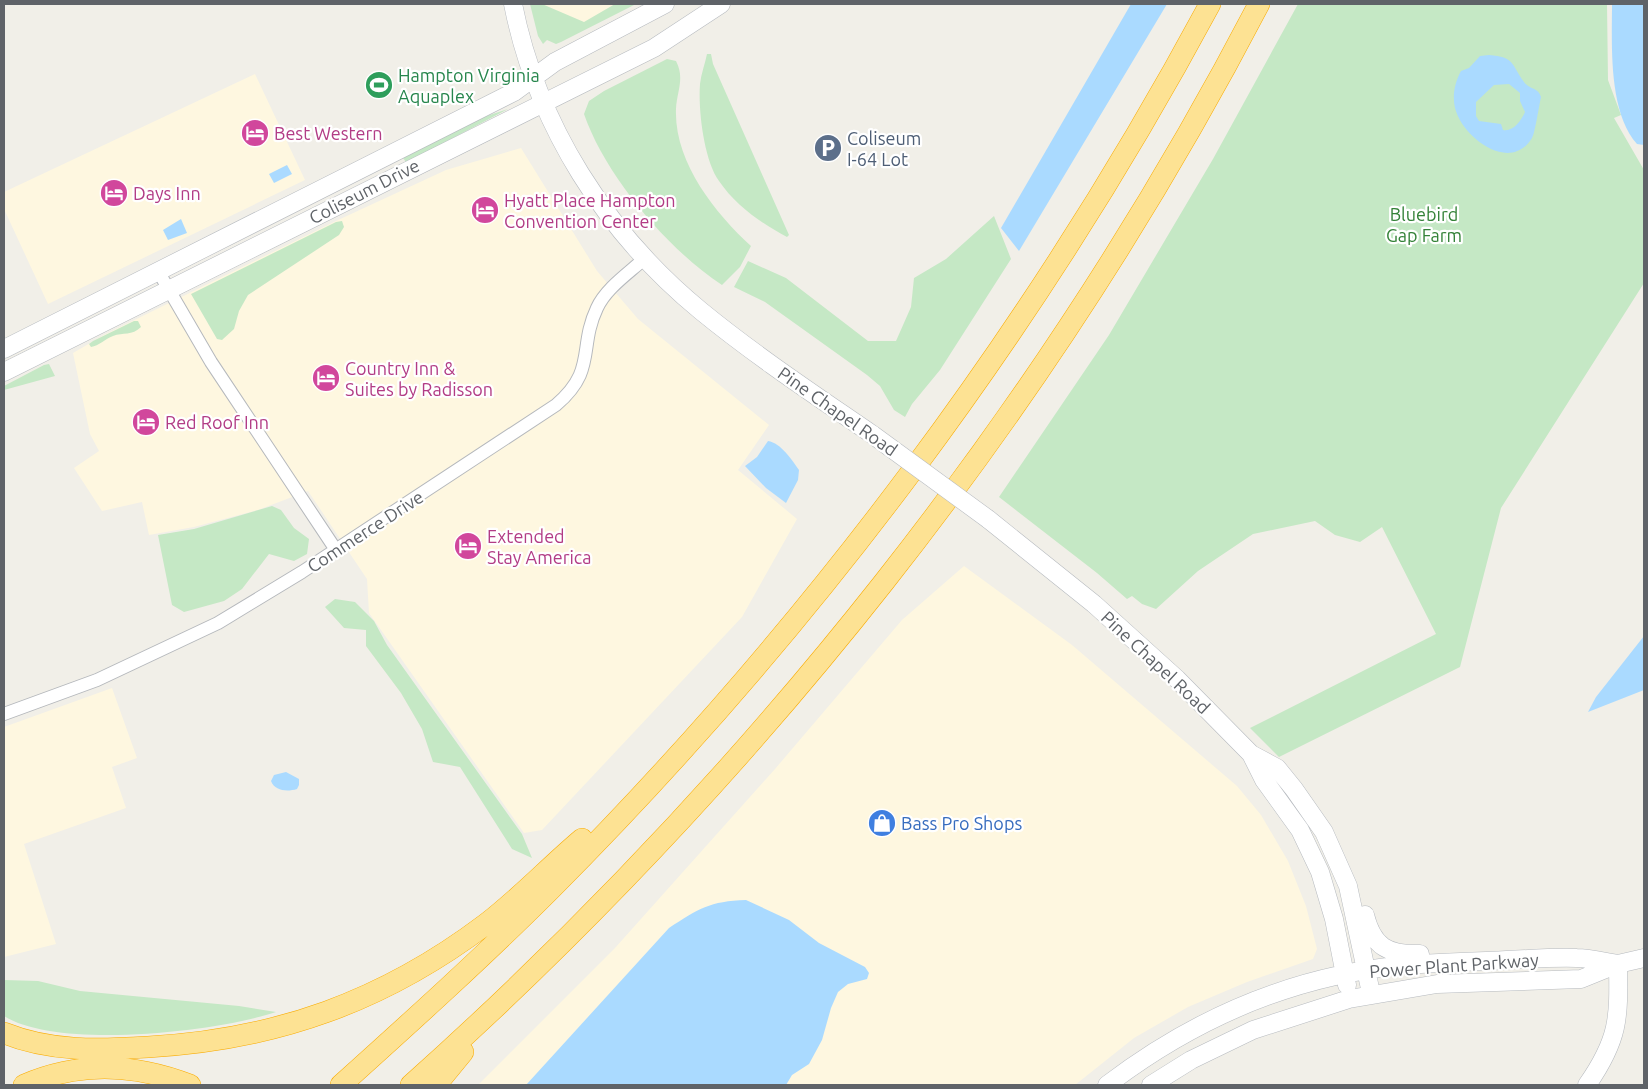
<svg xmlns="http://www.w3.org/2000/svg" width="1648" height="1089" font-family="Ubuntu,sans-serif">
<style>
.commercial{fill:#fef7e0}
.green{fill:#c5e8c5}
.water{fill:#aadaff;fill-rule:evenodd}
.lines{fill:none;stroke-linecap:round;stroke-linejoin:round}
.street-casing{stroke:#b5b8bc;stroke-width:14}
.secondary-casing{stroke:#b6babf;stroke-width:19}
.highway-casing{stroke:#f9ab00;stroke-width:22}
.street{stroke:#fff;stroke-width:12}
.secondary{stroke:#fff;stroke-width:18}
.highway{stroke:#fde293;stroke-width:21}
.secondary-bridge-casing{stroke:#b6babf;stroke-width:19;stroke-linecap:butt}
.secondary-bridge{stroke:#fff;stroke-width:18}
.labels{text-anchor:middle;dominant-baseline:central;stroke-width:4.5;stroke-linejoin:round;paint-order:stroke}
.leisure-label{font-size:18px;fill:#27864d;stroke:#fff;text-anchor:start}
.hotel-label{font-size:18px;fill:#b23c85;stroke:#fff;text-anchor:start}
.service-label{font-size:18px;fill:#4e5e75;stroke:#fff;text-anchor:start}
.street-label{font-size:18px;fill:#5f6368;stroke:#fff}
.park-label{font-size:18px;fill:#348238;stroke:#fff}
.shop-label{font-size:18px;fill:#366cbe;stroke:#fff;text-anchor:start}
</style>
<rect width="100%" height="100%" fill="#f1efe8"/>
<path class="commercial" d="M 535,4 L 618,4 L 582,27 Z
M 255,74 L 305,180 L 48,304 L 4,209 L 4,192 Z
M 521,148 L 597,271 L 638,319 L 769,425 L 738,470 L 797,519 L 742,617 L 542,830 L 524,833 L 369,613 L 367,579 L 308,491 L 258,510 L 194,527 L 149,535 L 142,502 L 102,511 L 74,468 L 99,451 L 90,434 L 73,353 L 104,335 L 336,221 L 446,170 Z
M 964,566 L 1072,645 L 1237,786 L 1261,815 L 1288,861 L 1306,906 L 1317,949 L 1313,959 L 1247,982 L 1188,1007 L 1134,1038 L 1075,1085 L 478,1085 L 615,948 L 775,769 L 902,620 Z
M 112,688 L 137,758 L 112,767 L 126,808 L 24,844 L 56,944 L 4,957 L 4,727 Z"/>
<path class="green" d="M 530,4 L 542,4 L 584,22 L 615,4 L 636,4 L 561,42 L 556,44 L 547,40 L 543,44 L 538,36 Z
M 1298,4 L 1607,4 L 1608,80 L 1621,115 L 1614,118 L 1644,170 L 1644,283 L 1501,508 L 1460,667 L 1279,757 L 1250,728 L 1436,634 L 1382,527 L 1360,542 L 1335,535 L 1315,521 L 1253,534 L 1198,571 L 1156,609 L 1142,604 L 1132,596 L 1127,599 L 1097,573 L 999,497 L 1109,335 L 1213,159 Z
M 707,54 L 711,54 L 713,64 L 789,235 L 787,237 C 761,223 736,206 719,181 C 704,160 698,110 700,84 C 701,74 705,64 707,54 Z
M 667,59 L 676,61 C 685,78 677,91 676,109 C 674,162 715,213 751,246 L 740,267 L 722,285 C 667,249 605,175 584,114 L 589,101 L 604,91 Z
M 508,109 L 411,160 L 406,162 L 403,158 L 468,122 Z
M 994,216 L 1011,259 L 940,370 L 912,404 L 905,417 L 894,410 L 880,386 L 867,375 L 765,302 L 734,287 L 748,261 L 786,278 L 868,341 L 896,341 L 911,307 L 914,278 L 946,259 Z
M 342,221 L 344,227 L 339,235 L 248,295 L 239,311 L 234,329 L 222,340 L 217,339 L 191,294 L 336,222 Z
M 134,321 L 138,321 L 141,327 C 132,336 123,332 113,336 C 105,339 99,346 91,347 L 89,344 L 93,341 Z
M 49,364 L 55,376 L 4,390 L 4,386 L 44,365 Z
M 272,506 L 281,510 L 294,528 L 309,539 L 307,554 L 294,561 L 269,554 L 242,589 L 224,601 L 184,612 L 172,605 L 158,535 L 194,529 Z
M 335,599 L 355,602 L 374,621 L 387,645 L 522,834 L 532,858 L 512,849 L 460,767 L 433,762 L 422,729 L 401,693 L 366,646 L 366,630 L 344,628 L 325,607 Z
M 4,980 L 38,981 L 80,991 L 239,1006 L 276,1012 C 216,1032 58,1050 4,1016 Z"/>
<path class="water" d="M 1131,4 L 1167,4 L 1019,251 L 1001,228 Z
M 1612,4 L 1644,4 L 1644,145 L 1637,144 C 1608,111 1612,45 1612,4 Z
M 1489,55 C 1515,57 1511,64 1524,82 C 1530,90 1538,87 1541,97 C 1539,106 1535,133 1532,138 C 1510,174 1462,137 1455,108 C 1452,95 1455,82 1461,71 L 1469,68 L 1480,56 ZM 1509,84 L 1520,93 L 1520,101 L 1525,112 C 1521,121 1513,132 1503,130 L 1501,124 L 1479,121 L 1476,116 L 1476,102 L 1494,85 Z
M 287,165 L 292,174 L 274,183 L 269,174 Z
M 181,219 L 187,233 L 168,240 L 163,230 Z
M 768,441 C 781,443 792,460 799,470 L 798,480 L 786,503 L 766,488 L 745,466 L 757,457 Z
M 1644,636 L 1644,690 L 1588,712 L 1596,697 Z
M 286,772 L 299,779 L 299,785 L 297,789 C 287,792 275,791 271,781 L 274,775 Z
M 746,900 L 789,920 L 819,943 L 865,967 L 869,973 L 867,979 L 848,984 L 838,992 L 831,1008 L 822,1040 L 809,1064 L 792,1075 L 786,1085 L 526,1085 L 669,928 C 698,909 710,901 746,900 Z"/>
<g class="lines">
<defs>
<path id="street" d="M 158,271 L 211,362 L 336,550
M 4,714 L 97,680 L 218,623 L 302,572 L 556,405 C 597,370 578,348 597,308 C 606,288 629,273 645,258"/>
<path id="secondary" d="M 513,4 C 537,125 606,233 701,311 C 756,356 815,395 873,435
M 4,349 L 514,92 L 555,62 L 665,4
M 4,372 L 654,48 L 721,4
M 988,519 L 1094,604 L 1177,679 L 1251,754 L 1277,768 L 1294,789 L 1324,832 L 1348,886 L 1371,993
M 1251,754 L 1264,780 L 1300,830 L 1320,872 L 1334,919 L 1347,985
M 1365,915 C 1373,947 1388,955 1420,954
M 1107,1085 C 1195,1018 1294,975 1406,965 C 1432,963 1459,962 1486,961 C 1516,960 1547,957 1577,958 C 1590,958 1605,962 1618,964
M 1151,1085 L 1191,1060 L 1253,1030 L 1349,999 L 1437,984 L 1581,979 L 1618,964 L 1644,958
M 1587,1085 C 1619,1039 1619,1019 1618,964"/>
<path id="highway" d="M 4,1033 C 51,1052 99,1050 148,1047 C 276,1040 384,1001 486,924 C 520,898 550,866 582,839
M 24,1085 C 79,1061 136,1064 190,1085
M 341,1085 C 412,1021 483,957 551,889 C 811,628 1036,328 1210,4
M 411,1085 C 753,779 1047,411 1259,4
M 436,1085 L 463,1052"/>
</defs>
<use href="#street" class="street-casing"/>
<use href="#secondary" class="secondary-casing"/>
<use href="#highway" class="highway-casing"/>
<use href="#street" class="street"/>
<use href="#secondary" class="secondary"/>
<use href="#highway" class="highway"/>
<defs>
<path id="secondary-bridge" d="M 873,435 L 988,519"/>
</defs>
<use href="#secondary-bridge" class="secondary-bridge-casing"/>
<use href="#secondary-bridge" class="secondary-bridge"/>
</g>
<defs>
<symbol id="stadium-disc" viewBox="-11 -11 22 22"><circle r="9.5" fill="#2e9e5b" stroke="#fff"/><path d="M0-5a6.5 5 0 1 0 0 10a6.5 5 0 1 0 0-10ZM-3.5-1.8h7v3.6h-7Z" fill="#fff"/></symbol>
<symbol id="hotel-disc" viewBox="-11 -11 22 22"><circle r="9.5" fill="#d1479c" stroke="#fff"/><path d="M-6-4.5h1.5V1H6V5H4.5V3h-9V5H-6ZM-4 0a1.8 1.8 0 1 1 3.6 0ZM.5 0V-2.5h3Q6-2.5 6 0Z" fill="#fff"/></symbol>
<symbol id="parking-disc" viewBox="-11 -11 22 22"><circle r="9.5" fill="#5c6f8a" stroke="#fff"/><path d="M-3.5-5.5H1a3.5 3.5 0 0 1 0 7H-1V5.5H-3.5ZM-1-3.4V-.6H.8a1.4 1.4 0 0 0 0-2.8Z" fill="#fff"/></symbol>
<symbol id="shop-disc" viewBox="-11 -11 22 22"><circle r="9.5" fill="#3f7fe0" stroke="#fff"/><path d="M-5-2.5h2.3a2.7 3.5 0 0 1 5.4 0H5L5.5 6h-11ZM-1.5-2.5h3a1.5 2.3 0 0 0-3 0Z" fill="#fff"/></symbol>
</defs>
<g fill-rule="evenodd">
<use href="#stadium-disc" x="363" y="69" width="32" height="32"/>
<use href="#hotel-disc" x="239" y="117" width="32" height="32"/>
<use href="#parking-disc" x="812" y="132" width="32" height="32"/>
<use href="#hotel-disc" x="98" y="177" width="32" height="32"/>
<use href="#hotel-disc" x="469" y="194" width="32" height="32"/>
<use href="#hotel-disc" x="310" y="362" width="32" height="32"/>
<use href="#hotel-disc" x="130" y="406" width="32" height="32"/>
<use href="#hotel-disc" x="452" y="530" width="32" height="32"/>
<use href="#shop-disc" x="866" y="807" width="32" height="32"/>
</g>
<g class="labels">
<g class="leisure-label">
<text x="398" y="75">Hampton Virginia<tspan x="398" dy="21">Aquaplex</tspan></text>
</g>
<g class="hotel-label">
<text x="274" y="133">Best Western</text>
<text x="133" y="193">Days Inn</text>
<text x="504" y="200">Hyatt Place Hampton<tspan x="504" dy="21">Convention Center</tspan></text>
<text x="345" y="368">Country Inn &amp;<tspan x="345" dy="21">Suites by Radisson</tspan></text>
<text x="165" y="422">Red Roof Inn</text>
<text x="487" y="536">Extended<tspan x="487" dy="21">Stay America</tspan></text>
</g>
<g class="service-label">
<text x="847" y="138">Coliseum<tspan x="847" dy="21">I-64 Lot</tspan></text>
</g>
<g class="street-label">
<text transform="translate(364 191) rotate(-27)">Coliseum Drive</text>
<text transform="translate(838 411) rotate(35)">Pine Chapel Road</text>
<text transform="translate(365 531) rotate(-33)">Commerce Drive</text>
<text transform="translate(1156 662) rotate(43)">Pine Chapel Road</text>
<text transform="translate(1454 965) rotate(-4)">Power Plant Parkway</text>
</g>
<g class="park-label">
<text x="1424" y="214">Bluebird<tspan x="1424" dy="21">Gap Farm</tspan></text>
</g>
<g class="shop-label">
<text x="901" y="823">Bass Pro Shops</text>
</g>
</g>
<rect width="1648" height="1089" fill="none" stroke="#5f6368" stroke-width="10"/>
</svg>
